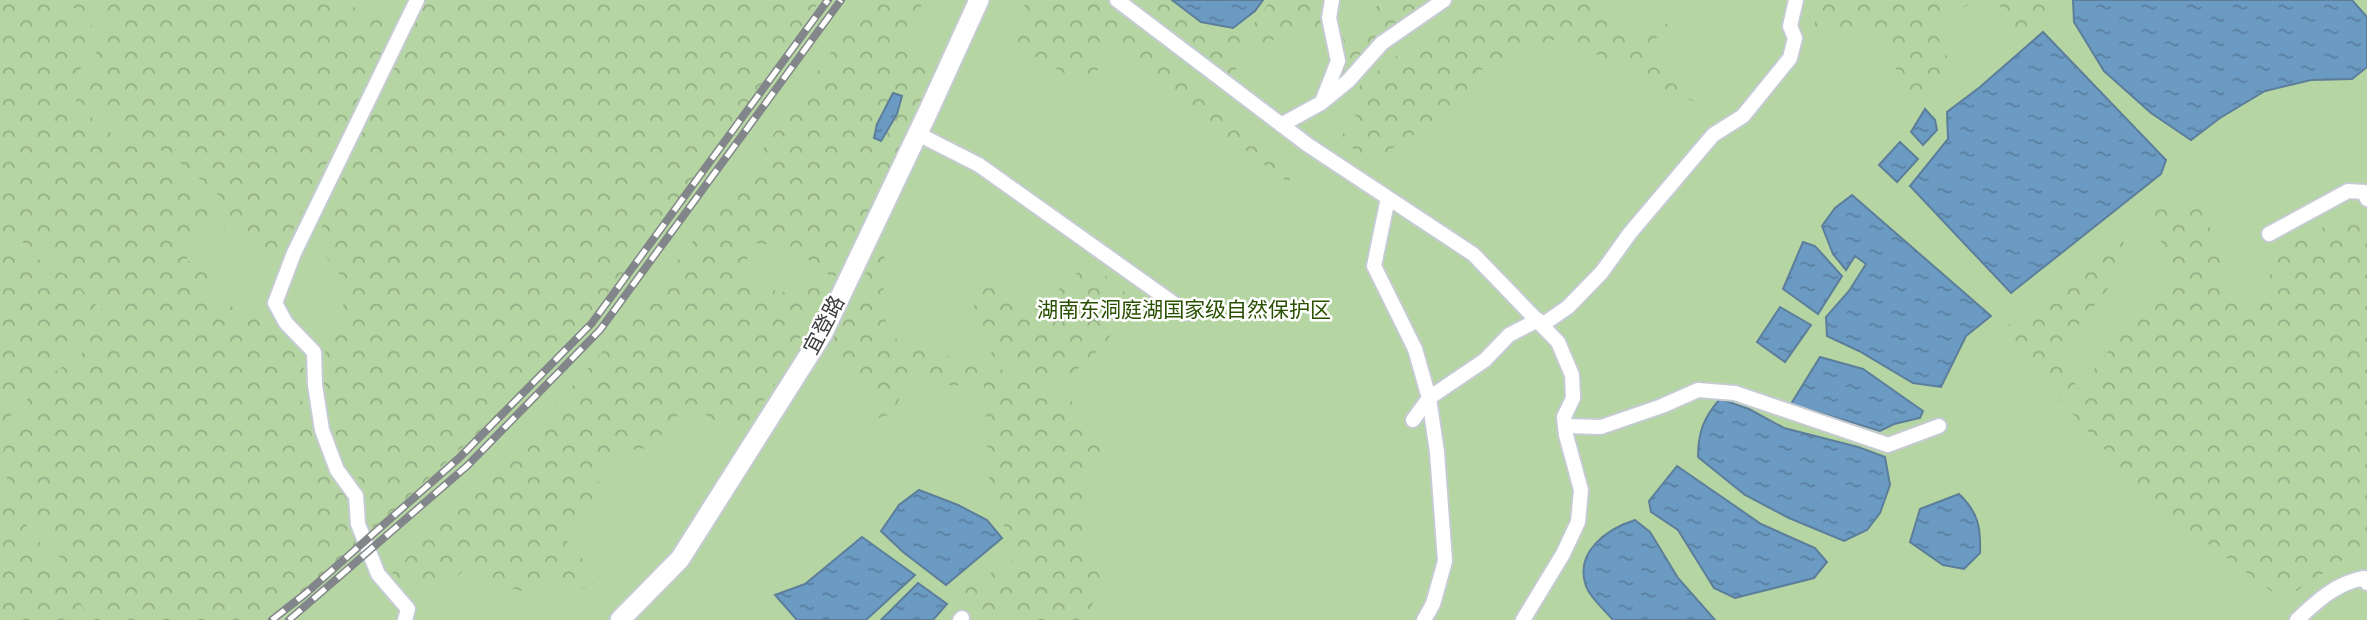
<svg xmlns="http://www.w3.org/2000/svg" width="2367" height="620" font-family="Signika,'Noto Sans SC',sans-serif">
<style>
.green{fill:#b5d5a2}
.forest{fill:url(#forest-crowns)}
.water{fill:url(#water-ripples);stroke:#5c7e9b;stroke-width:2}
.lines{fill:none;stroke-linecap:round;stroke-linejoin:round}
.street-casing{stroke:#c5cbd2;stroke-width:18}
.secondary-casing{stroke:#c5cbd2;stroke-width:23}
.street{stroke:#fff;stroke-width:14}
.secondary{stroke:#fff;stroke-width:19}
.rail-casing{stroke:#82868a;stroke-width:8}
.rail{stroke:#fff;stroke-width:5;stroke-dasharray:16;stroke-linecap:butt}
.labels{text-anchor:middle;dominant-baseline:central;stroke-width:5;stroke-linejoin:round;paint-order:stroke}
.park-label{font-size:21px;fill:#294f00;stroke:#fff}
.street-label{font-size:21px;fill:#3a3c3f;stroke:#fff}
</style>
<defs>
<pattern id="forest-crowns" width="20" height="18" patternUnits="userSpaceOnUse" patternTransform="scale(1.75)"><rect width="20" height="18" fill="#b5d5a2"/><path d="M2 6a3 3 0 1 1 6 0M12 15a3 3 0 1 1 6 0" fill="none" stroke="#94ae85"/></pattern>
<pattern id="water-ripples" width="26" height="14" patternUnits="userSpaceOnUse" patternTransform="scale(1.75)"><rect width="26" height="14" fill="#6b9ac3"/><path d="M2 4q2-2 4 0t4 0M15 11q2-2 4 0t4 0" fill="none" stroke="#597fa0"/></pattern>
</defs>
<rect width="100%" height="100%" fill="#eef5fc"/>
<path class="green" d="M 0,0 L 2367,0 L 2367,620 L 0,620 Z"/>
<path class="forest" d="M 0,0 L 40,0 L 96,28 L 64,113 L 86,113 L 122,142 L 161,157 L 215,208 L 186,260 L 212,273 L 205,294 L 263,321 L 305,353 L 301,398 L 317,452 L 346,497 L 356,544 L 314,586 L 267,620 L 95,620 L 62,560 L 8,487 L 3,451 L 33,387 L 85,351 L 103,305 L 65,265 L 0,230 Z
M 59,0 L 339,0 L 395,27 L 279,257 L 224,230 L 222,198 L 182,164 L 95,107 L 75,103 L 108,25 Z
M 423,0 L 820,0 L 719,146 L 618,281 L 493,419 L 373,529 L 365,490 L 338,441 L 324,388 L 325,345 L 351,288 L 315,243 L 359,138 Z
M 865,0 L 924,0 L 903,43 L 939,62 L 905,137 L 834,279 L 778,237 L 765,245 L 756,243 L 745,263 L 754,270 L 748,276 L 759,288 L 796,294 L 812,281 L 827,296 L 807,322 L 789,365 L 738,436 L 688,403 L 650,448 L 626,450 L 615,445 L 594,477 L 610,494 L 603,507 L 565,539 L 601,580 L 578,591 L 548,578 L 528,593 L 494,583 L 489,572 L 464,570 L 451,583 L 386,579 C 451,514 517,449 578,380 C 682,260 780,134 865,0 Z
M 1026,0 L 1093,0 L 1292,170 L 1289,183 L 1108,46 L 1101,67 L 1083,84 L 1015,45 Z
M 1131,0 L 1164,0 L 1198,28 L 1213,32 L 1230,34 L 1250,29 L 1271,0 L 1323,0 L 1326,40 L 1280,31 L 1268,46 L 1251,46 L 1231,77 Z
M 1380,0 L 1426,0 L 1376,38 L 1340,78 L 1347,54 L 1343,37 L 1360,37 Z
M 1481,0 L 1582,0 L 1639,31 L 1670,23 L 1641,55 L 1697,103 L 1638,77 L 1563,36 L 1480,70 L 1450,113 L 1373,160 L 1339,140 L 1365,102 L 1356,89 L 1425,33 Z
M 1817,0 L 1977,0 L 1932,25 L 1958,79 L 1913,94 L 1871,32 L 1814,33 Z
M 1996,0 L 2058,0 L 2054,17 L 2018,32 Z
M 2149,209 L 2200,209 L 2218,244 L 2229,298 L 2264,294 L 2276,254 L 2350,212 L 2367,237 L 2367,547 L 2344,559 L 2283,600 L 2167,513 L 2131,479 L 2034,371 L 2007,326 L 2120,236 L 2133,258 L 2054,355 L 2079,389 L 2119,337 L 2177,286 Z
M 0,238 L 70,277 L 96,305 L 75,349 L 30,380 L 10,417 L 0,443 Z
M 885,238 L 883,316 L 901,347 C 954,356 1009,367 1057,392 C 1068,397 1078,407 1087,414 L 1088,425 L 1105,450 C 1091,470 1077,497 1081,523 C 1084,544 1096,566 1103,586 L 1087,614 L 1087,620 L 1017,620 L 1017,614 L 979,616 L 963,589 L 1017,558 L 990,492 L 984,386 L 946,385 L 907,379 L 894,413 L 879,418 L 872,386 L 829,342 Z
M 1089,262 L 1135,301 L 1103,346 L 1062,383 L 993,357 L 974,308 L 981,267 L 1017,298 L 1037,309 Z
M 0,473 L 2,490 L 14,509 L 51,557 L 91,620 L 0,620 Z"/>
<path class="water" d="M 1172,0 L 1263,0 L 1255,11 L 1233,28 L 1201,22 Z
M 2073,0 L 2352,0 L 2367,17 L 2367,67 L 2352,79 L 2311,80 L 2265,91 L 2220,118 L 2191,140 L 2151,113 L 2104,71 L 2074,22 Z
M 2043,32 L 2166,160 L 2161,174 L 2011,293 L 1910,186 L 1948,139 L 1947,112 L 1980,87 Z
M 893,93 L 902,96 L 897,114 L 881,141 L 874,138 L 877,124 Z
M 1925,109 L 1935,120 L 1937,130 L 1923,145 L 1911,132 Z
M 1900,142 L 1918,159 L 1897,182 L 1879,165 Z
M 1852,195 L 1991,316 L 1966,336 L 1941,387 L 1913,383 L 1859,351 L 1827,336 L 1826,317 L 1849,291 L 1866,264 L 1855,256 L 1846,270 L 1833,254 L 1822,226 L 1835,208 Z
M 1803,242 L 1815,246 L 1842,276 L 1818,314 L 1783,289 Z
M 1780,307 L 1811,325 L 1785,362 L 1757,342 Z
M 1820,357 L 1863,369 L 1923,411 L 1920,418 L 1894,424 L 1880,431 L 1791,404 Z
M 1720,399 L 1749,409 L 1784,428 L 1858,447 L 1885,457 L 1890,485 L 1880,513 L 1867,530 L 1844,541 L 1789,518 L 1745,495 L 1698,457 C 1698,432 1704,417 1720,399 Z
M 1677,466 L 1761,524 L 1815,548 L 1827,562 L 1814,578 L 1735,598 L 1714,588 L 1678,530 L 1651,512 L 1649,501 Z
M 919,490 L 958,505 L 987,520 L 1002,538 L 946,585 L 903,552 L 881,531 L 899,505 Z
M 1959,494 C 1978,512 1981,527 1980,553 L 1964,569 L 1943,565 L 1910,542 L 1920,509 Z
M 1635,520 L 1650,532 L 1678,578 L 1715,620 L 1613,620 C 1605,610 1590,598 1586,586 C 1574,552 1607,529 1635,520 Z
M 862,537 L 915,575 L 866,620 L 797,620 L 775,595 L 805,584 Z
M 918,583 L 947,604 L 933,620 L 881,620 Z"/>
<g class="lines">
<defs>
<path id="street" d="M 1117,0 L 1308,145 L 1473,254 L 1558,342 L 1572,375 L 1573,398 L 1564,417 L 1566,435 L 1581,490 L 1578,522 L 1563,554 L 1523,620
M 1322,102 L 1338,61 L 1329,18 L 1332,0
M 1281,125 L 1321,103 L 1348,81 L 1382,43 L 1444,0
M 918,134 L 979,165 L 1187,313
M 1388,198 L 1374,266 L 1415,349 L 1429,398 L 1437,452 L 1445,561 L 1433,604 L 1424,620
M 2269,234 L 2348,191 L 2364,192 L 2367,199
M 1542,325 L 1568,307 L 1602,272 L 1630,233 L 1713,135 L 1743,116 L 1790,58 L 1795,38 L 1790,26 L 1796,0
M 1413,420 L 1429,398 L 1485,360 L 1509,335 L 1538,320
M 1565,426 L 1601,427 L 1662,406 L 1698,390 L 1735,393 L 1888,445 L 1939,426
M 405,620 L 408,609 L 378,574 L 358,524 L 356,496 L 337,470 L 322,430 L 315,385 L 314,352 L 286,323 L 275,303 L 294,253 L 417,0
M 960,620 L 962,618
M 2297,620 C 2317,601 2336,583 2364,578 L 2367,583"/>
<path id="secondary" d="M 620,620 L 680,559 L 823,333 L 928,112 L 979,0"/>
</defs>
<use href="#street" class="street-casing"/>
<use href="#secondary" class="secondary-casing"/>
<use href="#street" class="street"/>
<use href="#secondary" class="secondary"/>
<defs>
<path id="rail" d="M 272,620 L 305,594 L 459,458 L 592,323 L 828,0
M 289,620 L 467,466 L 600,330 L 841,0"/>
</defs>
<use href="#rail" class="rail-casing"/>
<use href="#rail" class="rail"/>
</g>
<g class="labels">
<g class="park-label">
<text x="1184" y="310">湖南东洞庭湖国家级自然保护区</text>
</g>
<g class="street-label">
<text transform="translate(824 325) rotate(-62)">宜登路</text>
</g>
</g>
</svg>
